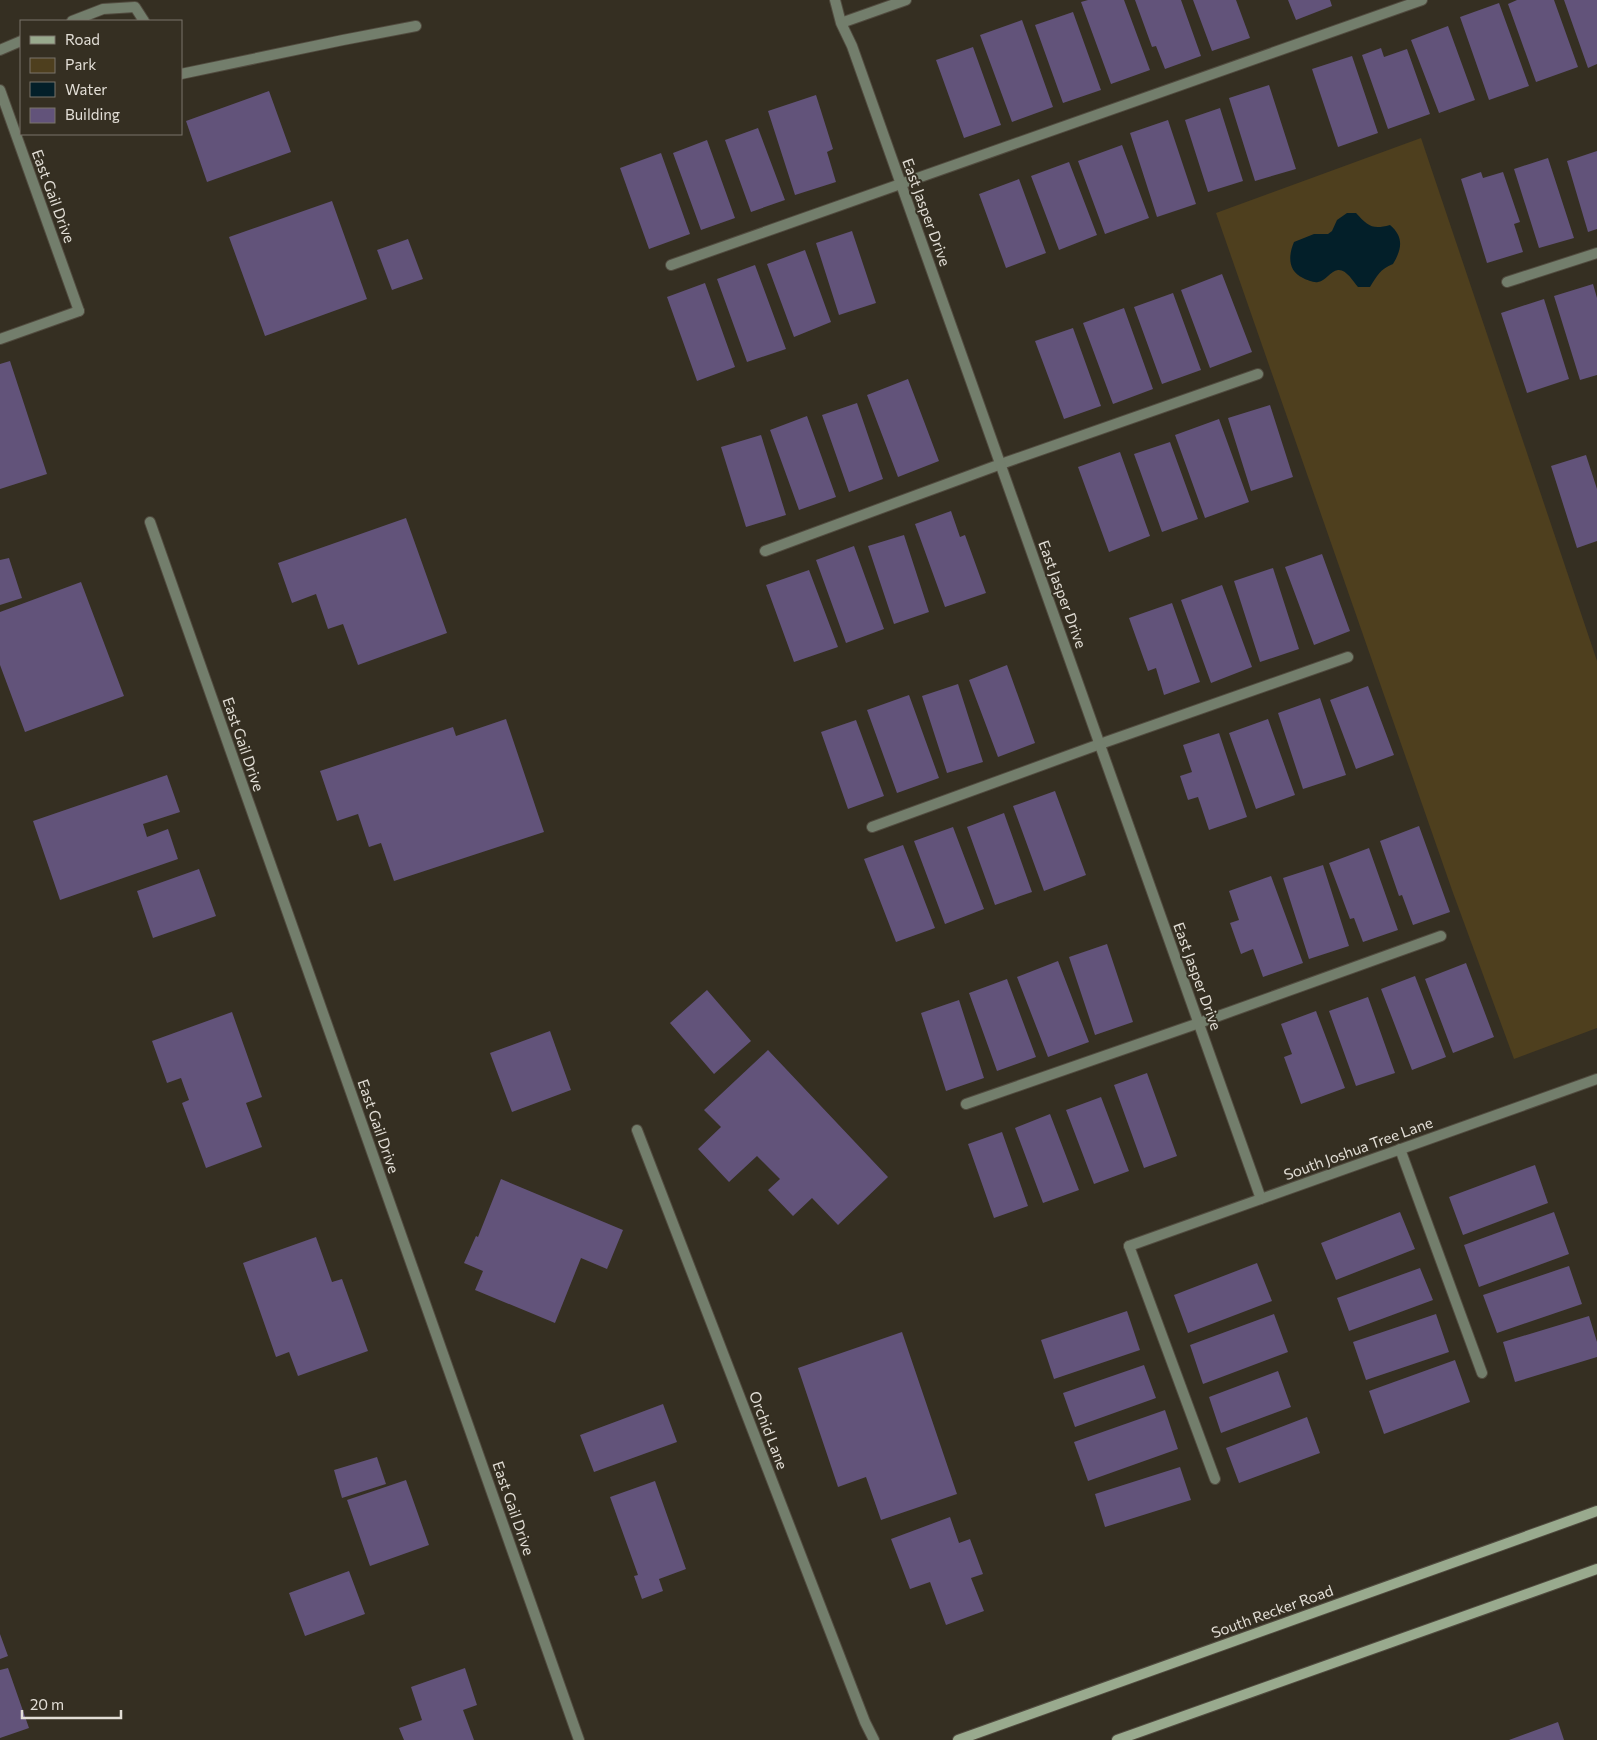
<svg xmlns="http://www.w3.org/2000/svg" width="1597" height="1740" font-family="Commissioner,sans-serif">
<style>
.green{fill:#4e3f1e}
.water{fill:#031f29}
.building{fill:#62537a}
.lines{fill:none;stroke-linecap:round;stroke-linejoin:round}
.lane-casing{stroke:#514b3f;stroke-width:12}
.street-casing{stroke:#514b3f;stroke-width:12}
.secondary-casing{stroke:#514b3f;stroke-width:12}
.lane{stroke:#737e6c;stroke-width:10}
.street{stroke:#737e6c;stroke-width:10}
.secondary{stroke:#99aa8e;stroke-width:10}
.labels{text-anchor:middle;dominant-baseline:central;stroke-width:4;stroke-linejoin:round;paint-order:stroke}
.street-label{font-size:15px;fill:#e2ded6;stroke:#352f22}
</style>
<rect width="100%" height="100%" fill="#352f22"/>
<path class="green" d="M 1421,138 L 1597,661 L 1597,1028 L 1514,1059 L 1452,890 L 1216,213 Z"/>
<path class="water" d="M 1347,213 L 1356,213 C 1368,226 1372,230 1390,225 C 1404,237 1402,249 1393,264 C 1380,269 1377,276 1370,287 L 1358,287 C 1353,281 1346,269 1338,270 C 1330,271 1326,281 1318,282 C 1314,283 1307,280 1303,278 C 1288,271 1288,256 1294,242 L 1314,234 L 1328,234 L 1332,231 L 1337,220 Z"/>
<path class="building" d="M 1088,0 L 1124,0 L 1150,70 L 1111,84 L 1081,2 Z
M 1135,0 L 1181,0 L 1201,56 L 1165,69 L 1156,46 L 1152,47 Z
M 1193,0 L 1236,0 L 1250,38 L 1212,51 Z
M 1288,0 L 1330,0 L 1332,6 L 1296,20 Z
M 1517,0 L 1554,0 L 1578,67 L 1536,82 L 1508,4 Z
M 1564,0 L 1597,0 L 1597,64 L 1588,68 Z
M 1499,3 L 1529,86 L 1489,100 L 1460,17 Z
M 1073,12 L 1101,90 L 1063,103 L 1035,25 Z
M 1022,20 L 1053,107 L 1012,122 L 980,35 Z
M 1448,26 L 1475,100 L 1439,113 L 1411,40 Z
M 973,47 L 1001,125 L 964,138 L 936,60 Z
M 1381,48 L 1384,57 L 1407,49 L 1430,114 L 1388,129 L 1362,55 Z
M 1352,56 L 1378,133 L 1338,147 L 1312,69 Z
M 1269,85 L 1296,169 L 1255,181 L 1229,98 Z
M 269,91 L 291,152 L 207,182 L 186,121 Z
M 816,95 L 833,149 L 827,152 L 836,182 L 795,195 L 768,111 Z
M 1220,108 L 1243,181 L 1208,192 L 1185,120 Z
M 1168,120 L 1196,204 L 1157,217 L 1130,133 Z
M 758,128 L 785,200 L 751,212 L 725,140 Z
M 707,140 L 735,218 L 701,230 L 673,153 Z
M 1122,145 L 1149,218 L 1105,234 L 1078,161 Z
M 1597,151 L 1597,229 L 1588,232 L 1567,161 Z
M 661,153 L 690,234 L 649,249 L 620,168 Z
M 1548,158 L 1574,238 L 1539,248 L 1514,169 Z
M 1069,162 L 1097,235 L 1059,250 L 1031,176 Z
M 1481,172 L 1483,178 L 1503,172 L 1520,222 L 1514,224 L 1523,252 L 1487,263 L 1461,179 Z
M 1019,179 L 1046,253 L 1006,268 L 979,194 Z
M 332,201 L 367,299 L 265,336 L 229,237 Z
M 852,231 L 876,303 L 839,315 L 816,243 Z
M 408,239 L 423,279 L 392,290 L 377,250 Z
M 805,250 L 831,322 L 794,337 L 767,264 Z
M 755,265 L 786,349 L 747,362 L 717,279 Z
M 1222,274 L 1252,352 L 1210,368 L 1181,290 Z
M 705,283 L 735,367 L 697,381 L 667,297 Z
M 1593,284 L 1597,298 L 1597,375 L 1580,380 L 1554,296 Z
M 1173,293 L 1201,370 L 1162,384 L 1134,307 Z
M 1544,299 L 1569,379 L 1527,393 L 1501,313 Z
M 1124,308 L 1153,389 L 1113,404 L 1083,323 Z
M 1073,328 L 1101,406 L 1064,419 L 1035,341 Z
M 10,361 L 47,474 L 0,489 L 0,364 Z
M 908,379 L 939,461 L 898,477 L 867,395 Z
M 857,403 L 883,479 L 849,492 L 822,415 Z
M 1270,405 L 1293,477 L 1251,491 L 1228,418 Z
M 807,416 L 836,497 L 799,510 L 770,430 Z
M 1219,419 L 1249,502 L 1205,518 L 1175,435 Z
M 761,435 L 786,515 L 746,527 L 721,447 Z
M 1170,442 L 1198,519 L 1162,532 L 1134,454 Z
M 1120,452 L 1150,536 L 1109,552 L 1078,467 Z
M 1586,455 L 1597,489 L 1597,541 L 1577,548 L 1551,466 Z
M 951,511 L 960,537 L 965,535 L 986,593 L 945,607 L 915,524 Z
M 406,518 L 447,633 L 358,665 L 343,624 L 328,629 L 316,594 L 292,603 L 278,563 Z
M 904,535 L 929,612 L 894,624 L 868,546 Z
M 854,546 L 884,629 L 846,643 L 816,560 Z
M 1322,554 L 1350,631 L 1314,645 L 1285,567 Z
M 9,558 L 22,598 L 0,605 L 0,560 Z
M 1273,568 L 1299,649 L 1260,662 L 1234,581 Z
M 809,570 L 838,647 L 794,662 L 766,585 Z
M 81,582 L 124,696 L 25,732 L 0,665 L 0,612 Z
M 1222,585 L 1252,667 L 1211,683 L 1181,600 Z
M 1172,603 L 1200,682 L 1164,695 L 1156,668 L 1148,671 L 1129,618 Z
M 1007,665 L 1035,743 L 998,757 L 969,680 Z
M 958,684 L 983,762 L 947,773 L 922,696 Z
M 1368,686 L 1394,755 L 1356,769 L 1330,700 Z
M 909,695 L 939,778 L 897,793 L 867,710 Z
M 1320,698 L 1346,775 L 1303,789 L 1278,713 Z
M 506,719 L 544,832 L 394,881 L 381,843 L 369,847 L 358,814 L 337,821 L 320,771 L 453,727 L 456,736 Z
M 1268,719 L 1295,795 L 1256,809 L 1229,733 Z
M 856,720 L 884,796 L 848,809 L 821,732 Z
M 1219,733 L 1247,817 L 1209,830 L 1198,797 L 1188,800 L 1180,776 L 1192,772 L 1183,745 Z
M 167,775 L 180,812 L 143,824 L 147,837 L 168,829 L 178,859 L 60,900 L 33,821 Z
M 1055,791 L 1086,875 L 1044,891 L 1013,806 Z
M 1004,813 L 1032,892 L 995,905 L 967,827 Z
M 1419,826 L 1450,912 L 1413,925 L 1402,895 L 1399,896 L 1380,841 Z
M 953,827 L 984,909 L 945,924 L 914,841 Z
M 903,845 L 935,928 L 896,942 L 864,859 Z
M 1369,848 L 1398,930 L 1363,942 L 1354,918 L 1350,919 L 1329,863 Z
M 1323,865 L 1349,946 L 1309,959 L 1283,878 Z
M 199,869 L 216,916 L 153,938 L 137,891 Z
M 1271,876 L 1303,963 L 1263,977 L 1253,949 L 1241,954 L 1230,923 L 1239,920 L 1229,891 Z
M 1107,944 L 1133,1022 L 1095,1035 L 1069,957 Z
M 1058,961 L 1089,1042 L 1048,1057 L 1017,977 Z
M 1466,963 L 1494,1037 L 1453,1053 L 1425,979 Z
M 1415,976 L 1446,1057 L 1412,1070 L 1381,989 Z
M 1007,979 L 1036,1057 L 997,1071 L 969,993 Z
M 707,990 L 751,1041 L 714,1074 L 670,1023 Z
M 1368,997 L 1395,1073 L 1356,1086 L 1329,1011 Z
M 959,1000 L 984,1078 L 946,1091 L 921,1013 Z
M 1316,1011 L 1345,1088 L 1301,1104 L 1284,1057 L 1292,1054 L 1281,1024 Z
M 232,1012 L 262,1097 L 246,1103 L 262,1147 L 206,1168 L 182,1103 L 189,1100 L 181,1078 L 167,1083 L 152,1041 Z
M 550,1031 L 571,1090 L 512,1112 L 490,1053 Z
M 768,1050 L 888,1177 L 838,1225 L 812,1198 L 793,1216 L 768,1190 L 780,1179 L 757,1156 L 729,1182 L 698,1149 L 721,1127 L 704,1110 Z
M 1147,1073 L 1177,1156 L 1144,1168 L 1114,1085 Z
M 1101,1097 L 1129,1171 L 1094,1184 L 1066,1110 Z
M 1050,1114 L 1079,1190 L 1043,1203 L 1015,1128 Z
M 1002,1132 L 1028,1206 L 994,1218 L 968,1144 Z
M 1535,1165 L 1548,1203 L 1463,1235 L 1449,1197 Z
M 501,1179 L 623,1230 L 607,1269 L 581,1258 L 555,1323 L 475,1290 L 483,1271 L 464,1263 L 476,1236 L 478,1237 Z
M 1400,1212 L 1415,1249 L 1336,1280 L 1321,1243 Z
M 1554,1212 L 1569,1254 L 1479,1287 L 1464,1245 Z
M 316,1237 L 332,1282 L 342,1279 L 368,1351 L 298,1376 L 289,1352 L 276,1357 L 243,1263 Z
M 1257,1263 L 1272,1301 L 1188,1333 L 1174,1295 Z
M 1569,1266 L 1582,1304 L 1497,1333 L 1483,1295 Z
M 1420,1268 L 1433,1300 L 1349,1331 L 1337,1298 Z
M 1127,1311 L 1140,1350 L 1054,1379 L 1041,1340 Z
M 1274,1314 L 1288,1352 L 1203,1384 L 1190,1345 Z
M 1436,1314 L 1449,1352 L 1366,1380 L 1353,1342 Z
M 1589,1316 L 1597,1342 L 1597,1357 L 1515,1382 L 1503,1342 Z
M 902,1332 L 957,1494 L 881,1520 L 866,1477 L 838,1487 L 798,1368 Z
M 1455,1360 L 1470,1402 L 1384,1434 L 1369,1391 Z
M 1144,1365 L 1156,1398 L 1075,1427 L 1063,1393 Z
M 1278,1371 L 1291,1407 L 1221,1433 L 1209,1397 Z
M 663,1404 L 677,1442 L 594,1472 L 580,1435 Z
M 1165,1410 L 1178,1449 L 1088,1481 L 1074,1442 Z
M 1307,1417 L 1320,1453 L 1239,1483 L 1226,1448 Z
M 377,1457 L 386,1484 L 342,1498 L 334,1470 Z
M 1180,1467 L 1191,1500 L 1105,1527 L 1095,1494 Z
M 406,1480 L 429,1545 L 370,1566 L 347,1500 Z
M 655,1481 L 686,1569 L 659,1579 L 663,1591 L 642,1599 L 634,1576 L 638,1575 L 610,1497 Z
M 950,1517 L 959,1543 L 970,1539 L 983,1574 L 971,1578 L 984,1611 L 946,1625 L 930,1582 L 910,1589 L 891,1539 Z
M 349,1571 L 365,1614 L 305,1636 L 289,1593 Z
M 0,1634 L 8,1656 L 0,1659 Z
M 8,1668 L 29,1728 L 0,1738 L 0,1670 Z
M 465,1668 L 477,1705 L 463,1710 L 474,1740 L 404,1740 L 399,1728 L 422,1720 L 411,1687 Z
M 1558,1722 L 1564,1740 L 1509,1740 Z"/>
<g class="lines">
<defs>
<path id="lane" d="M 72,21 L 103,9 L 135,7 L 144,21
M 0,50 L 21,41
M 181,74 L 343,40 L 416,26
M 671,265 L 1422,0
M 1507,282 L 1597,253
M 0,339 L 79,311
M 765,551 L 1001,464 L 1258,374
M 872,827 L 1100,744 L 1348,657
M 966,1104 L 1199,1023 L 1441,936
M 1400,1149 L 1482,1373
M 1129,1246 L 1215,1479"/>
<path id="street" d="M 835,0 L 841,23 L 852,46 L 1261,1199
M 841,23 L 906,0
M 0,90 L 79,311
M 150,522 L 579,1740
M 637,1130 L 865,1722 L 874,1740
M 1129,1246 L 1597,1079"/>
<path id="secondary" d="M 958,1740 L 1597,1511
M 1117,1740 L 1597,1569"/>
</defs>
<use href="#lane" class="lane-casing"/>
<use href="#street" class="street-casing"/>
<use href="#secondary" class="secondary-casing"/>
<use href="#lane" class="lane"/>
<use href="#street" class="street"/>
<use href="#secondary" class="secondary"/>
</g>
<g class="labels">
<g class="street-label">
<text transform="translate(54 196) rotate(70)">East Gail Drive</text>
<text transform="translate(927 212) rotate(70)">East Jasper Drive</text>
<text transform="translate(1063 594) rotate(70)">East Jasper Drive</text>
<text transform="translate(244 744) rotate(71)">East Gail Drive</text>
<text transform="translate(1198 976) rotate(70)">East Jasper Drive</text>
<text transform="translate(379 1126) rotate(71)">East Gail Drive</text>
<text transform="translate(1358 1148) rotate(-20)">South Joshua Tree Lane</text>
<text transform="translate(769 1430) rotate(69)">Orchid Lane</text>
<text transform="translate(514 1508) rotate(71)">East Gail Drive</text>
<text transform="translate(1272 1611) rotate(-20)">South Recker Road</text>
</g>
</g>
<rect x="20" y="20" width="162" height="115" fill="#352f22" stroke="#7a756a"/>
<rect x="30" y="36" width="25" height="8" fill="#99aa8e" stroke="#7a756a"/>
<text x="65" y="45" font-size="15" fill="#e2ded6">Road</text>
<rect x="30" y="58" width="25" height="15" fill="#4e3f1e" stroke="#7a756a"/>
<text x="65" y="70" font-size="15" fill="#e2ded6">Park</text>
<rect x="30" y="82" width="25" height="15" fill="#031f29" stroke="#7a756a"/>
<text x="65" y="95" font-size="15" fill="#e2ded6">Water</text>
<rect x="30" y="108" width="25" height="15" fill="#62537a" stroke="#7a756a"/>
<text x="65" y="120" font-size="15" fill="#e2ded6">Building</text>
<path d="M22 1710v8h99v-8" fill="none" stroke="#e2ded6" stroke-width="2.5"/>
<text x="30" y="1710" font-size="15" fill="#e2ded6" stroke="#352f22" stroke-width="4" paint-order="stroke">20 m</text>
</svg>
